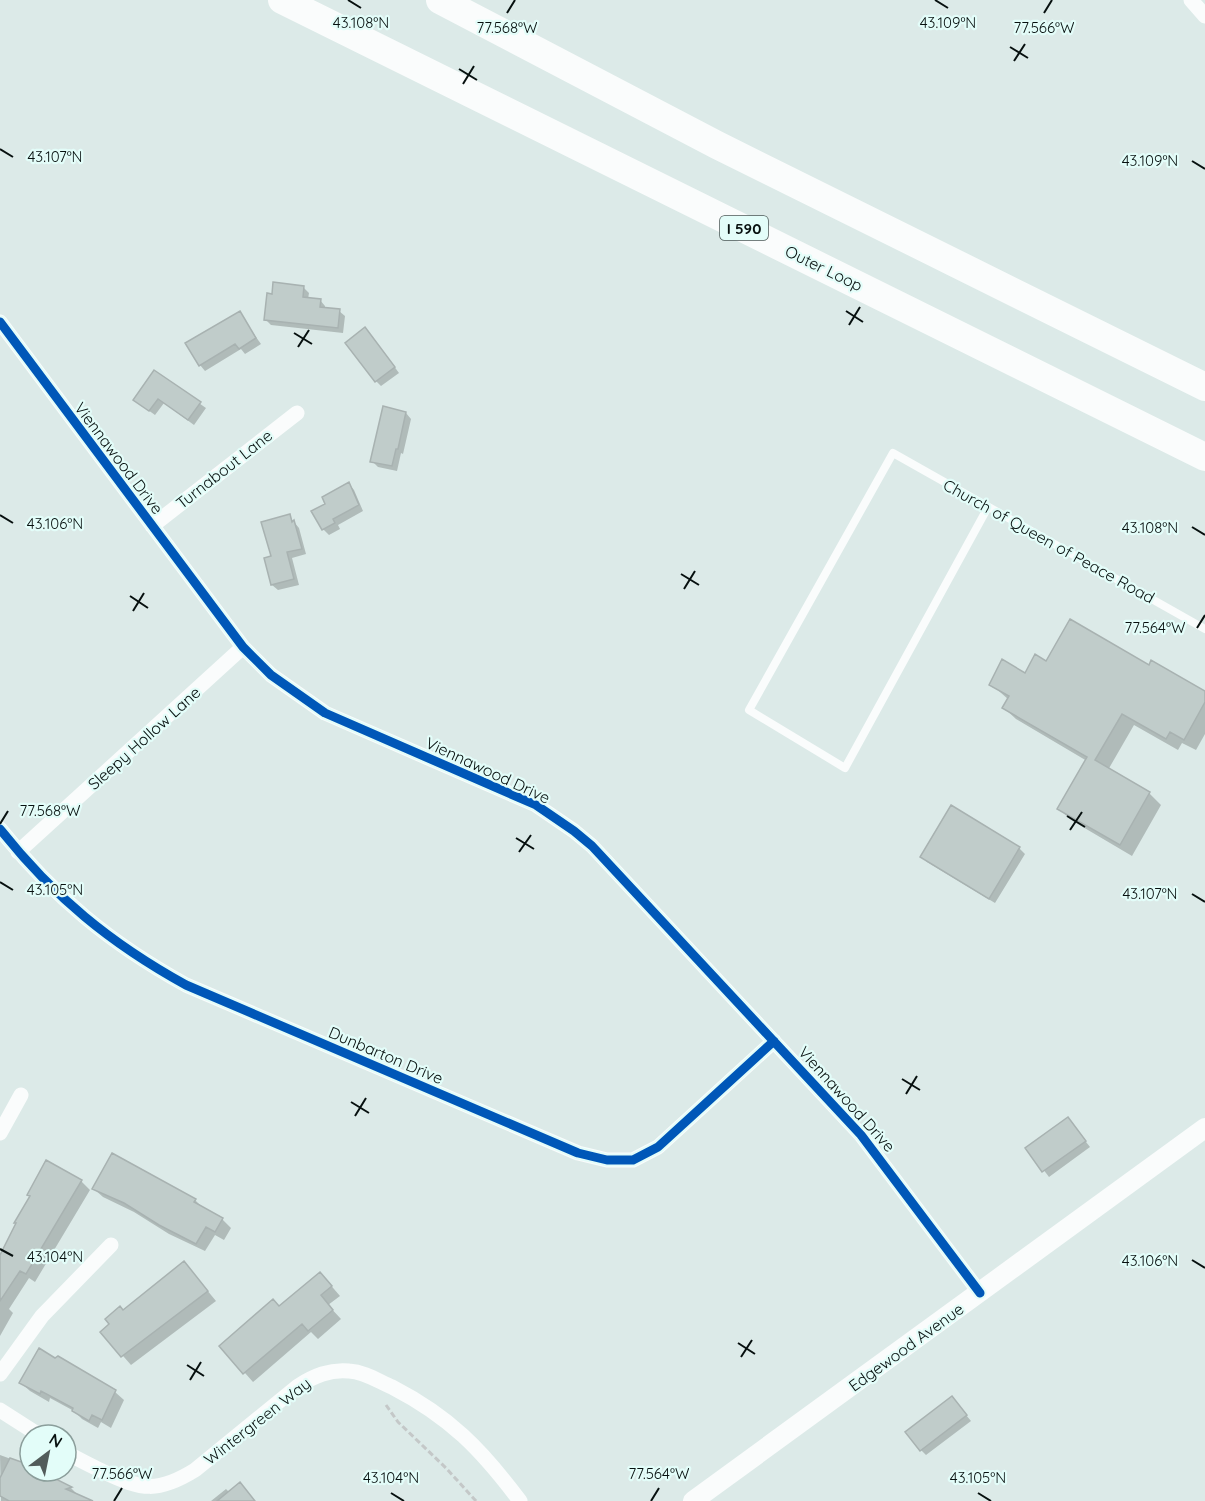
<svg xmlns="http://www.w3.org/2000/svg" width="1205" height="1501" font-family="Quicksand,sans-serif">
<style>
.shadow{fill:#0003}
.building{fill:#c0ccca;stroke:#a8b2b1;stroke-width:1.5}
.lines{fill:none;stroke-linecap:round;stroke-linejoin:round}
.path{stroke:#c4c8c8;stroke-width:3;stroke-dasharray:6 3;stroke-linecap:butt}
.service{stroke:#fafcfc;stroke-width:8}
.minor{stroke:#fafcfc;stroke-width:15}
.tertiary{stroke:#fafcfc;stroke-width:20}
.motorway{stroke:#fafcfc;stroke-width:28}
.cycleway-casing{stroke:#e3fdf9;stroke-width:13}
.cycleway{stroke:#0057b8;stroke-width:9}
.ticks{fill:none;stroke:#07100f;stroke-width:2}
.labels{text-anchor:middle;dominant-baseline:central;stroke-width:4.5;stroke-linejoin:round;paint-order:stroke}
.shield{fill:#e3fdf9;stroke:#495755;stroke-width:1.5}
.shield-label{font-size:15px;font-weight:bold;fill:#07100f}
.street-label{font-size:16px;fill:#07100f;stroke:#e3fdf9}
.ticks-label{font-size:15px;text-anchor:middle;fill:#07100f;stroke:#e3fdf9;stroke-width:4.5;stroke-linejoin:round;paint-order:stroke}
</style>
<rect width="100%" height="100%" fill="#dceae8"/>
<path class="shadow" d="M 303,287 L 309,293 L 308,299 L 320,300 L 325,306 L 325,309 L 339,311 L 345,316 L 343,333 L 271,325 L 265,319 Z
M 239,313 L 261,344 L 245,354 L 241,349 L 205,371 L 200,365 Z
M 371,335 L 399,373 L 381,386 L 376,381 Z
M 154,372 L 206,408 L 194,425 L 164,403 L 155,415 L 141,405 Z
M 406,413 L 411,419 L 403,454 L 401,453 L 397,471 L 378,467 L 372,461 Z
M 349,484 L 354,490 L 363,511 L 338,525 L 340,529 L 329,535 L 323,529 Z
M 289,516 L 299,528 L 306,554 L 292,558 L 299,585 L 278,590 L 272,585 L 273,557 Z
M 1047,663 L 1149,667 L 1205,693 L 1205,734 L 1196,750 L 1182,743 L 1178,750 L 1134,725 L 1108,770 L 1149,793 L 1161,805 L 1132,856 L 1071,820 L 1059,809 L 1087,761 L 1016,719 L 1004,708 L 1009,700 L 991,684 L 1025,675 Z
M 1019,848 L 1025,854 L 995,903 L 927,862 L 922,857 Z
M 1068,1119 L 1090,1147 L 1049,1177 L 1027,1148 Z
M 81,1181 L 90,1190 L 35,1282 L 29,1278 L 9,1309 L 13,1313 L 0,1336 L 0,1258 Z
M 94,1189 L 195,1200 L 204,1209 L 222,1219 L 231,1228 L 224,1240 L 215,1235 L 205,1251 L 169,1234 L 134,1212 L 103,1197 Z
M 192,1272 L 216,1301 L 131,1365 L 102,1332 L 123,1311 Z
M 328,1282 L 340,1296 L 328,1305 L 341,1319 L 318,1339 L 311,1332 L 253,1382 L 221,1346 Z
M 58,1358 L 115,1392 L 124,1400 L 111,1428 L 101,1422 L 98,1428 L 82,1419 L 74,1411 L 50,1398 L 49,1402 L 30,1391 L 21,1383 Z
M 957,1404 L 971,1421 L 926,1455 L 921,1450 Z
M 0,1455 L 22,1463 L 30,1467 L 30,1471 L 38,1471 L 71,1488 L 78,1495 L 93,1501 L 1,1501 Z
M 226,1489 L 230,1493 L 255,1501 L 211,1501 Z"/>
<path class="building" d="M 273,282 L 304,286 L 303,297 L 321,299 L 320,307 L 340,309 L 338,328 L 264,320 L 267,293 L 272,294 Z
M 240,311 L 256,338 L 239,349 L 235,344 L 199,366 L 185,343 Z
M 365,327 L 395,367 L 375,382 L 345,343 Z
M 154,370 L 201,402 L 188,420 L 158,399 L 149,411 L 133,400 Z
M 383,406 L 406,412 L 398,449 L 396,449 L 392,466 L 370,462 Z
M 349,482 L 359,505 L 333,519 L 335,523 L 322,530 L 311,511 L 325,504 L 322,497 Z
M 290,514 L 292,522 L 294,520 L 302,549 L 287,552 L 294,579 L 271,585 L 264,558 L 271,556 L 261,522 Z
M 1070,619 L 1149,665 L 1151,660 L 1205,691 L 1205,702 L 1184,740 L 1170,732 L 1166,739 L 1122,714 L 1095,760 L 1150,792 L 1120,845 L 1057,809 L 1087,757 L 1002,708 L 1009,696 L 989,685 L 1002,659 L 1025,673 L 1035,654 L 1046,661 Z
M 951,805 L 1020,847 L 989,899 L 920,857 Z
M 1068,1117 L 1086,1141 L 1042,1172 L 1025,1148 Z
M 112,1153 L 196,1199 L 194,1202 L 223,1218 L 215,1232 L 206,1227 L 196,1244 L 159,1225 L 124,1203 L 92,1189 Z
M 46,1160 L 82,1180 L 26,1274 L 20,1271 L 0,1301 L 0,1255 L 16,1223 L 14,1223 L 30,1196 L 27,1195 Z
M 184,1261 L 208,1291 L 121,1357 L 100,1332 L 109,1324 L 105,1319 L 120,1306 L 123,1310 Z
M 320,1272 L 332,1286 L 321,1295 L 333,1310 L 308,1331 L 302,1324 L 243,1374 L 219,1346 L 273,1299 L 279,1306 Z
M 39,1348 L 55,1358 L 58,1356 L 116,1390 L 102,1420 L 92,1415 L 89,1421 L 72,1411 L 73,1408 L 41,1391 L 40,1394 L 19,1383 Z
M 952,1396 L 967,1415 L 920,1451 L 905,1432 Z
M 10,1458 L 30,1465 L 30,1471 L 40,1471 L 72,1487 L 66,1489 L 93,1501 L 9,1501 L 0,1496 L 0,1478 Z
M 240,1482 L 255,1501 L 217,1501 Z"/>
<g class="lines">
<path class="path" d="M 386,1405 L 398,1422 L 446,1468 L 476,1501"/>
<path class="service" d="M 988,507 L 845,768 L 749,710 L 893,453 L 1205,629"/>
<path class="minor" d="M 1191,0 L 1205,16
M 0,322 L 243,647 L 271,675 L 325,713 L 536,805 L 574,831 L 592,846 L 861,1135 L 980,1293
M 152,526 L 297,413
M 0,829 C 54,897 110,943 186,985 L 578,1153 L 607,1160 L 633,1160 L 658,1147 L 774,1041
M 18,852 L 243,647
M 0,1133 L 21,1095
M 0,1374 L 42,1316 L 111,1245
M 0,1410 L 39,1435
M 66,1452 C 78,1460 91,1465 104,1472 C 142,1490 158,1493 195,1470 L 298,1386 C 314,1376 330,1369 349,1371 C 365,1372 378,1381 392,1387 C 450,1417 481,1449 520,1501"/>
<path class="tertiary" d="M 693,1501 L 1205,1128"/>
<path class="motorway" d="M 282,0 L 1205,457
M 440,0 L 717,145 L 1205,387"/>
<defs>
<path id="cycleway" d="M 0,322 L 243,647 L 271,675 L 325,713 L 536,805 L 574,831 L 592,846 L 861,1135 L 980,1293
M 0,829 C 54,897 110,943 186,985 L 578,1153 L 607,1160 L 633,1160 L 658,1147 L 774,1041"/>
</defs>
<use href="#cycleway" class="cycleway-casing"/>
<use href="#cycleway" class="cycleway"/>
</g>
<path class="ticks" d="M 348,0 L 361,8M 935,0 L 948,8M 507,13 L 515,0M 1044,13 L 1052,0M 1010,47 L 1028,58M 1014,61 L 1025,44M 459,69 L 477,80M 463,84 L 474,66M 0,149 L 13,157M 1192,161 L 1205,169M 846,311 L 863,322M 849,325 L 860,307M 294,333 L 312,344M 298,347 L 309,330M 0,515 L 13,523M 1192,527 L 1205,535M 681,574 L 699,585M 684,589 L 695,571M 130,596 L 148,608M 133,611 L 144,593M 1197,628 L 1205,615M 1067,816 L 1085,827M 0,824 L 8,811M 1070,830 L 1082,812M 516,838 L 534,849M 519,852 L 531,835M 0,882 L 13,890M 1192,894 L 1205,902M 902,1079 L 920,1090M 906,1094 L 917,1076M 351,1102 L 369,1113M 355,1116 L 366,1098M 0,1249 L 13,1256M 1192,1260 L 1205,1268M 738,1343 L 755,1354M 741,1357 L 752,1340M 187,1365 L 204,1376M 190,1380 L 201,1362M 391,1493 L 404,1501M 978,1493 L 991,1501M 114,1501 L 122,1488M 651,1501 L 659,1488"/>
<g class="labels">
<rect class="shield" x="720" y="216" width="48" height="24" rx="4.5"/>
<g class="shield-label">
<text x="744" y="228">I 590</text>
</g>
<g class="street-label">
<text transform="translate(824 268) rotate(26)">Outer Loop</text>
<text transform="translate(119 458) rotate(53)">Viennawood Drive</text>
<text transform="translate(224 469) rotate(-38)">Turnabout Lane</text>
<text transform="translate(1049 541) rotate(29)">Church of Queen of Peace Road</text>
<text transform="translate(144 738) rotate(-42)">Sleepy Hollow Lane</text>
<text transform="translate(488 770) rotate(25)">Viennawood Drive</text>
<text transform="translate(386 1055) rotate(23)">Dunbarton Drive</text>
<text transform="translate(847 1099) rotate(48)">Viennawood Drive</text>
<text transform="translate(906 1347) rotate(-36)">Edgewood Avenue</text>
<text transform="translate(257 1421) rotate(-38)">Wintergreen Way</text>
</g>
</g>
<g class="ticks-label">
<text x="361" y="28">43.108°N</text>
<text x="948" y="28">43.109°N</text>
<text x="507" y="33">77.568°W</text>
<text x="1044" y="33">77.566°W</text>
<text x="55" y="162">43.107°N</text>
<text x="1150" y="166">43.109°N</text>
<text x="55" y="529">43.106°N</text>
<text x="1150" y="533">43.108°N</text>
<text x="1155" y="633">77.564°W</text>
<text x="50" y="816">77.568°W</text>
<text x="55" y="895">43.105°N</text>
<text x="1150" y="899">43.107°N</text>
<text x="55" y="1262">43.104°N</text>
<text x="1150" y="1266">43.106°N</text>
<text x="122" y="1479">77.566°W</text>
<text x="659" y="1479">77.564°W</text>
<text x="391" y="1483">43.104°N</text>
<text x="978" y="1483">43.105°N</text>
</g>
<g transform="translate(48 1453) rotate(32)"><circle r="28" fill="#e3fdf9" stroke="#8b9e9b" stroke-width="1.5"/>
<path d="M0-4.5L10 22L0 15L-10 22Z" fill="#525c5b"/>
<text y="-9" font-size="16" font-weight="bold" text-anchor="middle" fill="#07100f">N</text>
</g>
</svg>
